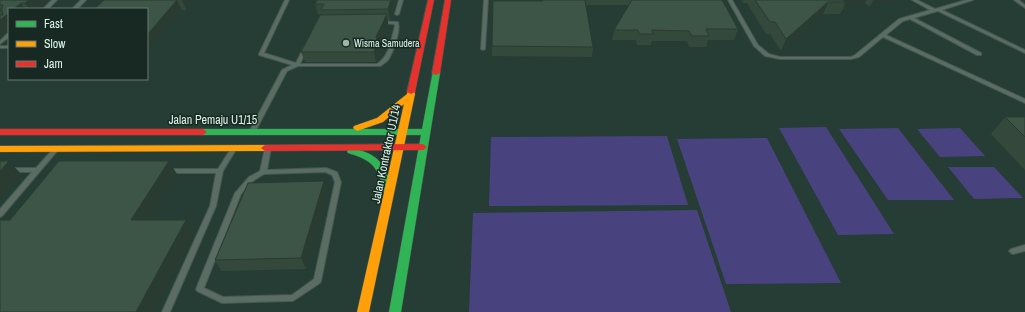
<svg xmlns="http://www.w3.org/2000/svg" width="1025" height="312" font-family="'Archivo Narrow',sans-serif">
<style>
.green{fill:#48437f}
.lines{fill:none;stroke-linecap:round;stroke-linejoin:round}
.lane-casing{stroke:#445850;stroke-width:2}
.fast-casing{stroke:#445850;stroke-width:1}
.slow-casing{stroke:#445850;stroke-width:1}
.jam-casing{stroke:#445850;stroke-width:1}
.lane{fill:#5b6c64;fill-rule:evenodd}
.fast{fill:#30b455;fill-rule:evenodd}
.slow{fill:#ff9f0a;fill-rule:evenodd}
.jam{fill:#e5322d;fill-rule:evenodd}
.wall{fill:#34493c}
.shaded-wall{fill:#2a3c31}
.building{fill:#3c5546;stroke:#2a3c31}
.poi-dot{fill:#9db4aa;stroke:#172922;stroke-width:1.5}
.labels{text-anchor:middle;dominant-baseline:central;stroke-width:3;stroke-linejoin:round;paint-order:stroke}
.far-poi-label{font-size:10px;fill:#ddf4ea;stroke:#172922;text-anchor:start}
.street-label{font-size:12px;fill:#ddf4ea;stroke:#172922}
</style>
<rect width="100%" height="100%" fill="#253d34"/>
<path class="green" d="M 826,127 L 894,234 L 838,235 L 779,128 Z
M 898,128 L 954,200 L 888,200 L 839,129 Z
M 960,128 L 985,156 L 940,157 L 917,129 Z
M 667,136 L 688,205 L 489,206 L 491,137 Z
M 767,138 L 841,283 L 726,284 L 677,139 Z
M 948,167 L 994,167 L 1023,198 L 974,199 Z
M 697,210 L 731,312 L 469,312 L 473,213 Z"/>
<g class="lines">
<defs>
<path id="lane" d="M 52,0 L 57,0 L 48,9 L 43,9 Z
M 81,0 L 86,0 L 77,9 L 72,9 Z
M 285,0 L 289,0 L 264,53 L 296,63 L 304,47 L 306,46 L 308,47 L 300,64 L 377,64 C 390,56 391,39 395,26 L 394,24 L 378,23 L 378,22 L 380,21 L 398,22 C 401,30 393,53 388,60 C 385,63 383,64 380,66 L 298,66 L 287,71 L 255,132 L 252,134 L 249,132 L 282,70 L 292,65 L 259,55 L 259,54 Z
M 399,0 L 403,0 L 399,14 L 397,15 L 395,14 Z
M 484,0 L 488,0 L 485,49 L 483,50 L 481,49 Z
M 728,0 L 732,0 L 758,45 L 769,54 L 780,57 L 851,57 L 855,55 L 899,19 L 930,10 L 912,0 L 917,0 L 935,9 L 966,0 L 973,0 L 942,10 L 1025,50 L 1025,53 L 938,11 L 914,18 L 981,53 L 981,55 L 977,55 L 910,19 L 903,21 L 886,35 L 1025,99 L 1025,103 L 883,37 L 859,57 L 851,59 L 780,59 L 765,56 L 754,46 Z
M 1014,0 L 1019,0 L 1025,5 L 1025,8 Z
M 7,34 L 9,34 L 9,37 L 0,44 L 0,41 Z
M 0,46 L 9,46 L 9,48 L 0,48 Z
M 234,146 L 237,148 L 223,171 L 216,206 L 170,312 L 162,312 L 210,206 L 216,173 L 168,173 L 165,171 L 168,169 L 218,169 L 232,147 Z
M 268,146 L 271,148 L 267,170 L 326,168 L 337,172 L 341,182 L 321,281 L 320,283 L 293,301 L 222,303 L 197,291 L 196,289 L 235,193 L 249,177 L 260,171 L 265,148 ZM 325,172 L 332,175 L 335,182 L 314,279 L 292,295 L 223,297 L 204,288 L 241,194 L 253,181 L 264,174 Z
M 56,147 L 59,149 L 58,150 L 2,216 L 0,217 L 0,209 L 32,172 L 0,172 L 0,168 L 36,168 L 54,148 Z
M 1025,245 L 1025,251 L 1013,254 L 1011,253 L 1009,251 L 1011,249 Z"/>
<path id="fast" d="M 433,71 L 439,71 L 440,73 L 401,312 L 389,312 L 421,135 L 203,135 L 199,132 L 203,129 L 422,129 Z
M 351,148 C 380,154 386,165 393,192 L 391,195 L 385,195 C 382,190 381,184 380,179 C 375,162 364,158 348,153 L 347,151 L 348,149 Z"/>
<path id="slow" d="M 408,90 L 414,90 L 415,94 L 369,312 L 357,312 L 404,104 L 383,122 L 357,131 L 353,128 L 354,126 L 377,118 L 407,94 Z
M 265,145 L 269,148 L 265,151 L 0,152 L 0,146 Z"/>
<path id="jam" d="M 428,0 L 434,0 L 415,92 L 411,94 L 407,92 Z
M 445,0 L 451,0 L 440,73 L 436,75 L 432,73 Z
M 0,129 L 203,129 L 207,132 L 203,135 L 0,135 Z
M 423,144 L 427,147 L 423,150 L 265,151 L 261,148 L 265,145 Z"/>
</defs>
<use href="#lane" class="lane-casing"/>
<use href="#fast" class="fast-casing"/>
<use href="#slow" class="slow-casing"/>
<use href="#jam" class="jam-casing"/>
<use href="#lane" class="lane"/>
<use href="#fast" class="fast"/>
<use href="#slow" class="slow"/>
<use href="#jam" class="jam"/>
</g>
<path class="wall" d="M 0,0 L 48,0 L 37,9 L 9,9 L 9,29 L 0,36 Z
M 104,0 L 194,0 L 186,10 L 182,10 L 147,52 L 147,9 Z
M 317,0 L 396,0 L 390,20 L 388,20 L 388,24 L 378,47 L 379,53 L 376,62 L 305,62 L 301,52 L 322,15 L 322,14 L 318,14 L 315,4 Z
M 542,0 L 722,0 L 738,29 L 734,40 L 708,40 L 706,47 L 689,47 L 687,41 L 652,41 L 651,45 L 637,45 L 636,40 L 612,40 L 614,30 L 629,5 L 585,5 L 593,47 L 592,57 L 492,56 L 492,46 L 542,1 Z
M 742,0 L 896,0 L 870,6 L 865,4 L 843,9 L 840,14 L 823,14 L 781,51 L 770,34 L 766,34 L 747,3 L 743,3 Z
M 1005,117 L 1025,117 L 1025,170 L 991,134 Z
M 328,193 L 306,269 L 221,271 L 215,260 Z"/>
<path class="shaded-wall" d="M 29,0 L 48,0 L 37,9 L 29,9 L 25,3 Z
M 177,0 L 182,10 L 147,52 L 147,35 Z
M 182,0 L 194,0 L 186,10 Z
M 391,0 L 396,0 L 390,20 L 388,9 Z
M 842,0 L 867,0 L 865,4 L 843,9 L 845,2 Z
M 873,0 L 896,0 L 870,6 Z
M 828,2 L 823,14 L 781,51 L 786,39 Z
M 21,3 L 25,9 L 14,9 Z
M 9,13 L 9,29 L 0,36 L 0,20 Z
M 387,14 L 388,24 L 378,47 L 379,53 L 376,62 L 374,52 L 376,37 Z
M 9,161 L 21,174 L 0,199 L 0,171 Z
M 169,161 L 177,174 L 141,234 L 131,220 Z
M 324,181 L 328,193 L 306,269 L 301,258 Z
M 186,220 L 195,234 L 154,312 L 136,312 Z"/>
<path class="building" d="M 0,0 L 29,0 L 25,3 L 21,3 L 14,9 L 9,9 L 9,13 L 0,20 L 0,15 L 3,15 L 2,10 L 0,10 L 0,9 L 2,9 L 3,5 L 0,5 Z
M 104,0 L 177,0 L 147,35 L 147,9 L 94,9 Z
M 317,0 L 391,0 L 388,9 L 321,10 L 324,4 L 315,4 Z
M 543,0 L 585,0 L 593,47 L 492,46 L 493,1 L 543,1 Z
M 632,0 L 722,0 L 738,29 L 706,29 L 709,36 L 692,36 L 689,31 L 652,30 L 653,34 L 639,34 L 638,30 L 614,30 Z
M 755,0 L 843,0 L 845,2 L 828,2 L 786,39 L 775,22 L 770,22 Z
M 387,14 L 376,37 L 377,43 L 374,52 L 301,52 L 320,15 Z
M 1005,117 L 1025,117 L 1025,137 Z
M 0,161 L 9,161 L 0,171 Z
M 59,161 L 169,161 L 131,220 L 186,220 L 136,312 L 0,312 L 0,220 L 10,220 Z
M 324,181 L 301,258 L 215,260 L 248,183 Z"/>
<circle class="poi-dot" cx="346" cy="43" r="4"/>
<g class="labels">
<g class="far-poi-label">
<text x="354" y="43">Wisma Samudera</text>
</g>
<g class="street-label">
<text x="213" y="120">Jalan Pemaju U1/15</text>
<text transform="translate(386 154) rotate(-78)">Jalan Kontraktor U1/14</text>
</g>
</g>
<rect x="8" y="8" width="140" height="72" fill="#172922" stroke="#667a72"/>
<rect x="16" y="21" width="20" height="6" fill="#30b455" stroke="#667a72"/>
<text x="44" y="28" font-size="12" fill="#ddf4ea">Fast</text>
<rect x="16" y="41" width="20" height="6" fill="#ff9f0a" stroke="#667a72"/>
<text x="44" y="48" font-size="12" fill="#ddf4ea">Slow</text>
<rect x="16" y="61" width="20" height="6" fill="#e5322d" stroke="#667a72"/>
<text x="44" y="68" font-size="12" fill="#ddf4ea">Jam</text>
</svg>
